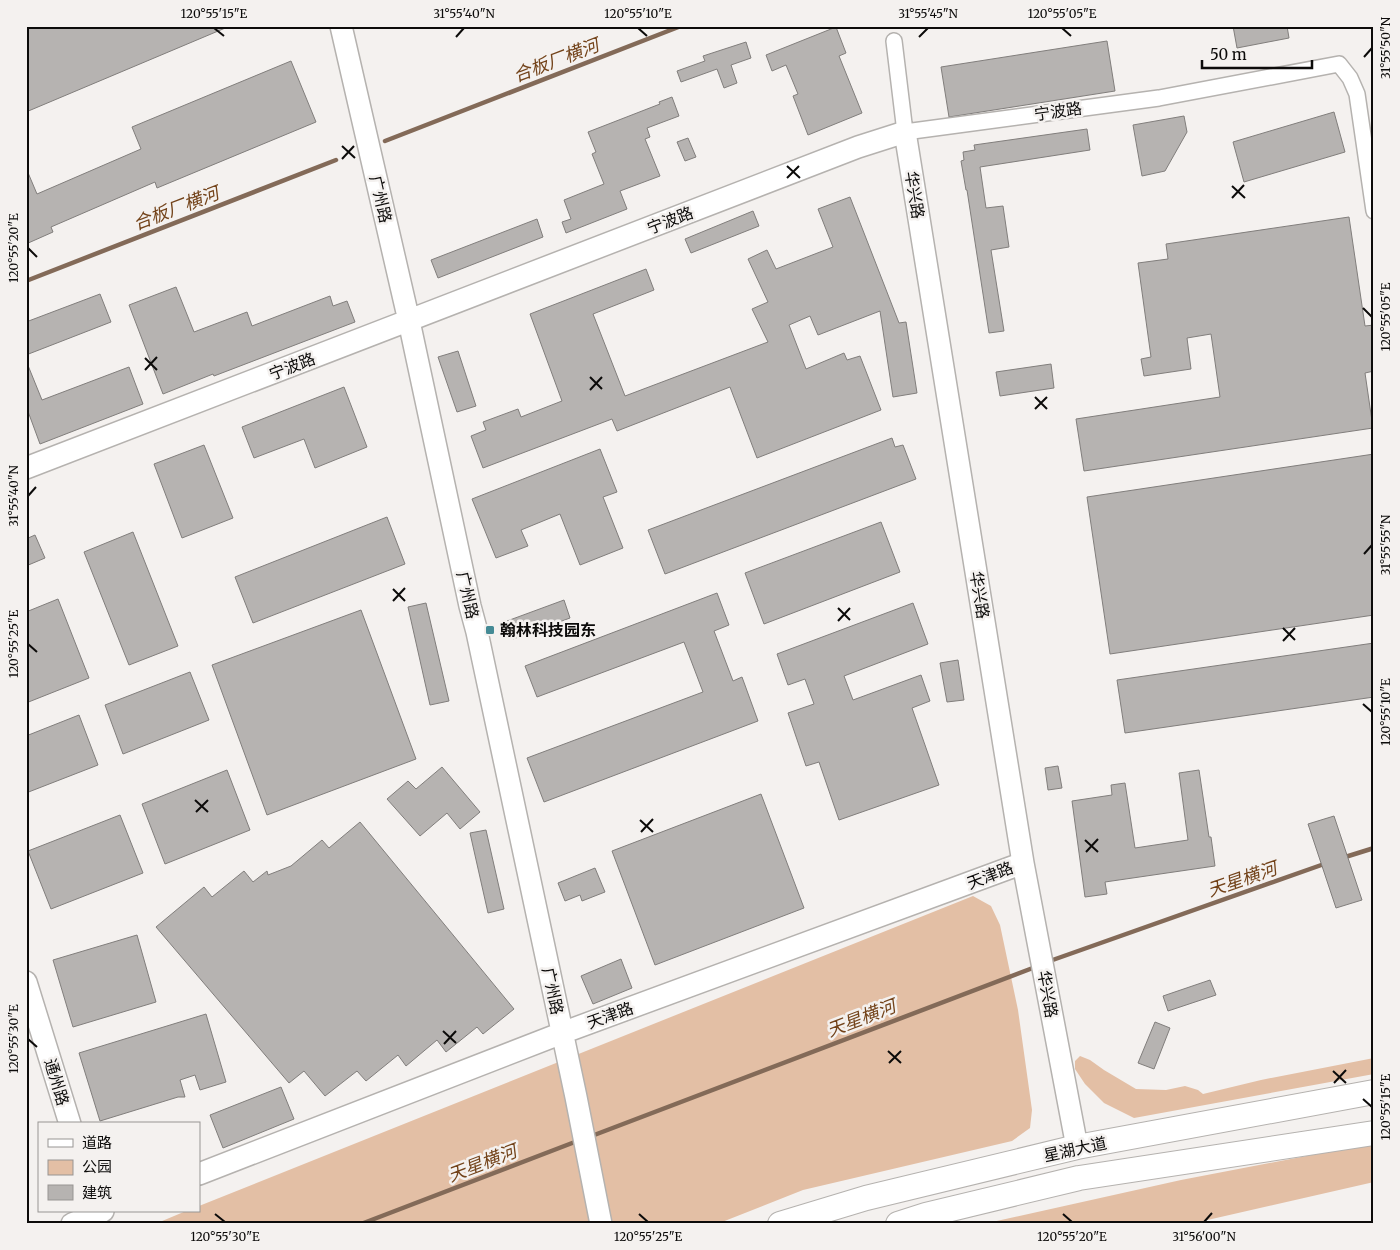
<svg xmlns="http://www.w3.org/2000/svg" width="1400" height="1250" font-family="Merriweather,'Noto Sans SC',serif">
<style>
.green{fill:#e3bfa5}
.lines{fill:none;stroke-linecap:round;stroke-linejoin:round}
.stream{stroke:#836a58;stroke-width:4.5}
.building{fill:#b6b3b1;stroke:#817e7c}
.street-casing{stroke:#b5b2af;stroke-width:18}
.secondary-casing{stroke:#b5b2af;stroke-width:24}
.primary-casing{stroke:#b5b2af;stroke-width:26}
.street{stroke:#fff;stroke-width:15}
.secondary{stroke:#fff;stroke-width:21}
.primary{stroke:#fff;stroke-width:24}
.ticks{fill:none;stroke:#0c0b0a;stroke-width:2}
.poi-dot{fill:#448a95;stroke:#f4f1ef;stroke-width:2}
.labels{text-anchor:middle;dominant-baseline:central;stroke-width:5;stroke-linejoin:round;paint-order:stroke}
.street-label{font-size:16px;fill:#0c0b0a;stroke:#f4f1ef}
.poi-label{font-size:16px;font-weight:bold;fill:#0c0b0a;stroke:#f4f1ef;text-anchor:start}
.water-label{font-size:18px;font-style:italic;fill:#73431a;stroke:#f4f1ef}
.neatline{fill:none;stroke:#0c0b0a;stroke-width:2}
.ticks-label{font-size:12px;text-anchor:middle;fill:#0c0b0a}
</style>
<rect width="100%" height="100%" fill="#f4f1ef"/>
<path class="green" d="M 973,896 L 991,906 L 1000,925 L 1018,1010 L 1032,1110 L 1030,1128 L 1012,1141 L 803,1190 L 717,1224 L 155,1224 L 186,1211 L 199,1211 L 199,1206 Z
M 1080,1056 L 1090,1060 L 1104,1070 L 1136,1089 L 1166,1090 L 1185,1086 L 1198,1090 L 1203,1094 L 1261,1080 L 1374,1058 L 1374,1074 L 1134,1118 L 1104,1103 L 1085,1084 L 1075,1069 L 1075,1061 Z
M 1374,1143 L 1374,1182 L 1190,1224 L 983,1224 L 1181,1180 Z"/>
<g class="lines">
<path class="stream" d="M 385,141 L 681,26
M 26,281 L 336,160
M 1342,858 L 1374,848
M 1047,962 L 1327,863
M 589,1137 L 1038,966
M 361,1224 L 580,1140"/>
</g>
<path class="building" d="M 26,26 L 230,26 L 26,112 Z
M 1233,26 L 1287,26 L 1289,38 L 1237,48 Z
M 836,27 L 846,53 L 839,56 L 862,113 L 808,135 L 793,96 L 798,94 L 786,65 L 772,71 L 766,55 Z
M 1107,41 L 1115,91 L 949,117 L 941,67 Z
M 746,42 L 751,58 L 731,65 L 737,83 L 724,88 L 717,69 L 681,82 L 677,71 L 705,61 L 703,56 Z
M 291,61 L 316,122 L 157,188 L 155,182 L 51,227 L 53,232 L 26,244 L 26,168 L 37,194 L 141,149 L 132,127 Z
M 672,97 L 679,116 L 647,128 L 650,137 L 645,139 L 660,176 L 620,191 L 627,209 L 566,233 L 562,222 L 571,219 L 564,200 L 604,184 L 592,154 L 596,152 L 588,132 L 660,104 L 659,102 Z
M 1334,112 L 1345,152 L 1244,182 L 1233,142 Z
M 1184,116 L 1187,132 L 1165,171 L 1142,176 L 1133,125 Z
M 1087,129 L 1090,150 L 980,167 L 986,208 L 1003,206 L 1009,247 L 991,250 L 1004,331 L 989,333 L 967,190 L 966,190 L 961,161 L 964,160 L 963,152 L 975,150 L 974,145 Z
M 688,138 L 696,157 L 685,161 L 677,142 Z
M 850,197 L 899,323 L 906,322 L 917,393 L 893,397 L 880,311 L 818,335 L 810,316 L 789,325 L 806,369 L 844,353 L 847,360 L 860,356 L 881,410 L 757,458 L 730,387 L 617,431 L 612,419 L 483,468 L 471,436 L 486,430 L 483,422 L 518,409 L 521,417 L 562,401 L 530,314 L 646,269 L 654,290 L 593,314 L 625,396 L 768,342 L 752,309 L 768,302 L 748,259 L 767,250 L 776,269 L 833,247 L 818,209 Z
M 753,211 L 759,226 L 691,253 L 685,239 Z
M 1349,217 L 1365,326 L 1374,325 L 1374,371 L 1365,373 L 1373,428 L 1084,471 L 1076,419 L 1220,397 L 1211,334 L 1187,338 L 1191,369 L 1144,376 L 1141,359 L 1151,357 L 1138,263 L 1168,259 L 1166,244 Z
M 537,219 L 543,237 L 438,278 L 431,260 Z
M 176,287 L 194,332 L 247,312 L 252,326 L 330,296 L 333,306 L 347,301 L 355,322 L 214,376 L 213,374 L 163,394 L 129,305 Z
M 100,294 L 111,322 L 26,355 L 26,322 Z
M 458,351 L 476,406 L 457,412 L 438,357 Z
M 26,363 L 27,363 L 42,400 L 129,367 L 143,404 L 40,444 L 26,406 Z
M 1051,364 L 1054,388 L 1000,396 L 996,372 Z
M 344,387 L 367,447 L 315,468 L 304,439 L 254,458 L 242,427 Z
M 892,438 L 895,447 L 903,445 L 916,479 L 665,574 L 648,530 Z
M 204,445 L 233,518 L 182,538 L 154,464 Z
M 600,449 L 617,492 L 603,497 L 623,548 L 580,565 L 560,514 L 521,530 L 528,546 L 496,558 L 472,499 Z
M 1374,454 L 1374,615 L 1110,654 L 1087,497 Z
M 387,517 L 405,564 L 253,623 L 235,577 Z
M 881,522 L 900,572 L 764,624 L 745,573 Z
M 133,532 L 178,646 L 129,665 L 84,552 Z
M 35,535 L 45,558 L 26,566 L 26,539 Z
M 717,593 L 729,625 L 714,631 L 733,681 L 742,677 L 758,721 L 544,802 L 527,758 L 703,692 L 684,642 L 537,697 L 525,666 Z
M 58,599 L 89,678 L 26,703 L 26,612 Z
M 564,600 L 570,618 L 513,639 L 507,621 Z
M 426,603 L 449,701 L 430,705 L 408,607 Z
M 913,603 L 928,644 L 844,676 L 853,700 L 921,675 L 930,701 L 912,708 L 939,785 L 839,820 L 819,762 L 806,766 L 788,713 L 814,704 L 805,679 L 788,685 L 777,654 Z
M 361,610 L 416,759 L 267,815 L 212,665 Z
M 1374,643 L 1374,697 L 1125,733 L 1117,680 Z
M 958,660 L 964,700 L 947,702 L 940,663 Z
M 190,672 L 209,720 L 123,754 L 105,705 Z
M 79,715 L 98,765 L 26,793 L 26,736 Z
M 1058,766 L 1062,788 L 1048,790 L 1045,768 Z
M 442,767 L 480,812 L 460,829 L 447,813 L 420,836 L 387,799 L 408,781 L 416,789 Z
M 227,770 L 250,830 L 165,864 L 142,804 Z
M 1199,770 L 1209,837 L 1211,837 L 1215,866 L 1105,882 L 1107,894 L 1085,897 L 1072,801 L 1112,795 L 1111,785 L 1125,783 L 1135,848 L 1188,840 L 1179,773 Z
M 761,794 L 804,908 L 655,965 L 612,851 Z
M 120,815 L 143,873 L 51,909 L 28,851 Z
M 1334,816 L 1362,900 L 1336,908 L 1308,824 Z
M 360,822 L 514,1009 L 483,1034 L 477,1027 L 446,1052 L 437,1040 L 406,1066 L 398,1055 L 366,1081 L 357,1071 L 325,1096 L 304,1071 L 289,1083 L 156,927 L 204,887 L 212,897 L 244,871 L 253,882 L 267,871 L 268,875 L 291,866 L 322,840 L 329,848 Z
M 486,830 L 504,909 L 488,913 L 470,833 Z
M 595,868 L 605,892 L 582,901 L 580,895 L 565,901 L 558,883 Z
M 137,935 L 156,1002 L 73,1027 L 53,960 Z
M 621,959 L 632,988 L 593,1004 L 581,976 Z
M 1210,980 L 1216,995 L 1168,1011 L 1163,996 Z
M 206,1014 L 226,1082 L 200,1090 L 195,1075 L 180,1080 L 185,1097 L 178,1097 L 100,1121 L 79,1053 Z
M 1155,1022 L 1170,1028 L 1154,1069 L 1138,1063 Z
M 281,1087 L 294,1119 L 223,1148 L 210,1115 Z"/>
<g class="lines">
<defs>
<path id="street" d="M 894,41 L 905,132 L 1159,98 L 1339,64 L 1350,78 L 1357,94 L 1374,211"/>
<path id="secondary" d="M 341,26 L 409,321 L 470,606 L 477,632 L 576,1097 L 601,1224
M 26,468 L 858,147 L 905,132 L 1023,863 L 1077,1147
M 26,982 L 70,1124
M 199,1174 L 562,1033 L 1023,863
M 72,1224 L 103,1211"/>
<path id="primary" d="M 780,1224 L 866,1198 L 1077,1147 L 1374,1092
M 898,1224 L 926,1215 L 1079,1178 L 1374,1133"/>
</defs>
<use href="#street" class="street-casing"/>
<use href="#secondary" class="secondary-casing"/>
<use href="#primary" class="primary-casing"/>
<use href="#street" class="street"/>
<use href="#secondary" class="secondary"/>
<use href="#primary" class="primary"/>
</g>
<path class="ticks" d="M 214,28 L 224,36M 638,28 L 647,36M 1062,28 L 1071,36M 456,37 L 464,28M 919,37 L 928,28M 1364,57 L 1372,48M 342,146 L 355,158M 342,159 L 354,146M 787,166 L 800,178M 787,178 L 799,166M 1232,186 L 1245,198M 1232,198 L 1244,185M 28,248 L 37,257M 1363,308 L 1372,317M 145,358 L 157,370M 145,370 L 157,357M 590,377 L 602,389M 590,390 L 602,377M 1035,397 L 1047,409M 1035,409 L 1047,397M 28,496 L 36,487M 1364,554 L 1372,545M 393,589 L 405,601M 393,601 L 405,588M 838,608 L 850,620M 838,621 L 850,608M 1283,628 L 1295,640M 1283,641 L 1295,628M 28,644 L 37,652M 1363,704 L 1372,712M 195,800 L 208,812M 196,812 L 208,800M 640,820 L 653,832M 641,832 L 653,819M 1085,840 L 1098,852M 1086,852 L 1098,839M 443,1031 L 456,1043M 28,1039 L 37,1047M 444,1044 L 456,1031M 888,1051 L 901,1063M 889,1063 L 901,1051M 1333,1071 L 1346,1083M 1334,1083 L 1346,1070M 1363,1099 L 1372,1107M 215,1214 L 225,1222M 639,1214 L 648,1222M 1063,1214 L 1072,1222M 1204,1222 L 1212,1213"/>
<rect class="poi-dot" x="485" y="625" width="10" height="10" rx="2.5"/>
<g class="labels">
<g class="street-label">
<text transform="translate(1058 111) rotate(-8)">宁波路</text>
<text transform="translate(915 195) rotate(81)">华兴路</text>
<text transform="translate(381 199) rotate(77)">广州路</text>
<text transform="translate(670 220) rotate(-21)">宁波路</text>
<text transform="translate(292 366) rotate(-21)">宁波路</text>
<text transform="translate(468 595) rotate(77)">广州路</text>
<text transform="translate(980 595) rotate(81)">华兴路</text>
<text transform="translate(990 875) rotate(-21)">天津路</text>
<text transform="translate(553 991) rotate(78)">广州路</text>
<text transform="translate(1048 994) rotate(80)">华兴路</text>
<text transform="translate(610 1015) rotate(-20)">天津路</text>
<text transform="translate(57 1082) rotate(73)">通州路</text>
<text transform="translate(1075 1149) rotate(-12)">星湖大道</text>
</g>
<g class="poi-label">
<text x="500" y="630">翰林科技园东</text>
</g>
<g class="water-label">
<text transform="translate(556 60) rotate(-21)">合板厂横河</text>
<text transform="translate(176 208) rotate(-21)">合板厂横河</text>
<text transform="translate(1242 879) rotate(-19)">天星横河</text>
<text transform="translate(861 1018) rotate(-21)">天星横河</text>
<text transform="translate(482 1163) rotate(-21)">天星横河</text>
</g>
</g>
<rect width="1400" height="1250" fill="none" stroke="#f4f1ef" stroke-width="55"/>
<rect x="38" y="1122" width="162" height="90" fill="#f4f1ef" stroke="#979593"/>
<rect x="48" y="1139" width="25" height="8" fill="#ffffff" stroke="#979593"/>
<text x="82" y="1148" font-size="15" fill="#0c0b0a">道路</text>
<rect x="48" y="1160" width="25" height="15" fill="#e3bfa5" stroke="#979593"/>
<text x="82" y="1172" font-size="15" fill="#0c0b0a">公园</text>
<rect x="48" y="1185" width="25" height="15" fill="#b6b3b1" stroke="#979593"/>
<text x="82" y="1198" font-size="15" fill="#0c0b0a">建筑</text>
<path d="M1202 60v8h110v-8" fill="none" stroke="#0c0b0a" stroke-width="2.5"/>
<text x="1210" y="60" font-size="15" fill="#0c0b0a" stroke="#f4f1ef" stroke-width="4" paint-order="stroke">50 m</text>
<rect x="28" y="28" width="1344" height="1194" class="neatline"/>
<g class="ticks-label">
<text x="214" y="18">120°55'15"E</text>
<text x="464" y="18">31°55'40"N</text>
<text x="638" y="18">120°55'10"E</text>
<text x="928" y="18">31°55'45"N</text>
<text x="1062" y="18">120°55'05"E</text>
<text transform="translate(1386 48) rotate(-90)" y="4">31°55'50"N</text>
<text transform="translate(14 248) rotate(-90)" y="4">120°55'20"E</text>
<text transform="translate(1386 317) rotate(-90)" y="4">120°55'05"E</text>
<text transform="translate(14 496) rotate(-90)" y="4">31°55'40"N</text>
<text transform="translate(1386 545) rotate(-90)" y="4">31°55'55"N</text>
<text transform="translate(14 644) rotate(-90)" y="4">120°55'25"E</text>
<text transform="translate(1386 712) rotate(-90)" y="4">120°55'10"E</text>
<text transform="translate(14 1039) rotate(-90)" y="4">120°55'30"E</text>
<text transform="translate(1386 1107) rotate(-90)" y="4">120°55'15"E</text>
<text x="225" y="1241">120°55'30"E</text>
<text x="648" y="1241">120°55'25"E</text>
<text x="1072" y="1241">120°55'20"E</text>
<text x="1204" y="1241">31°56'00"N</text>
</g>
</svg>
